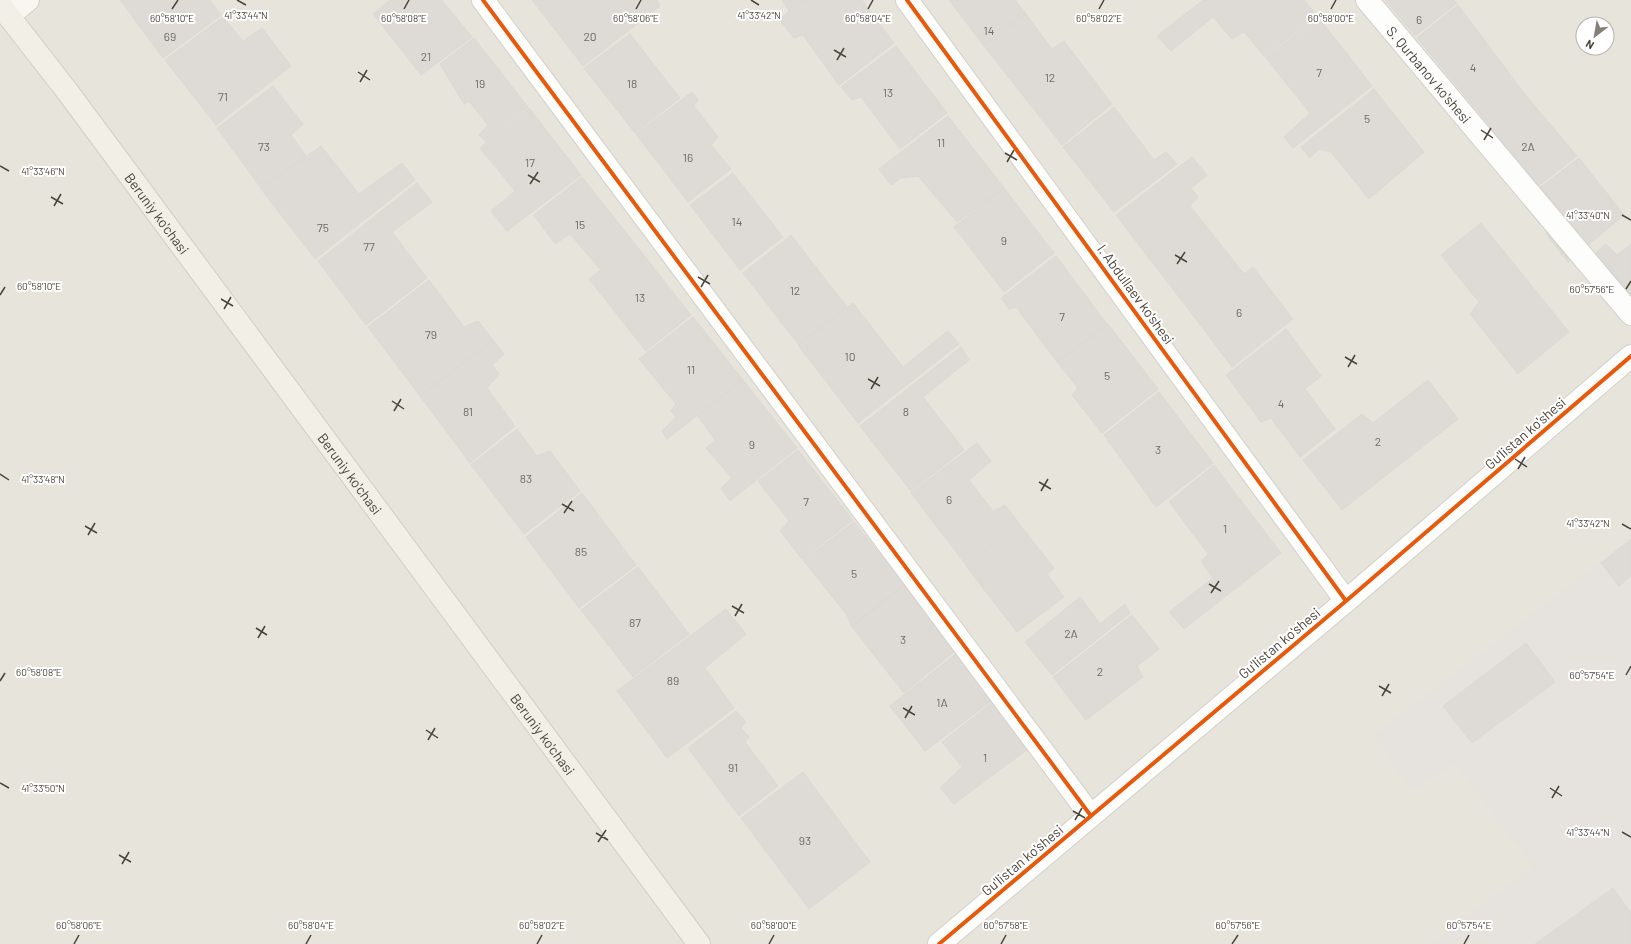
<svg xmlns="http://www.w3.org/2000/svg" width="1631" height="944" font-family="Barlow,sans-serif">
<style>
.residential{fill:#e7e4dc;fill-rule:evenodd}
.industrial{fill:#e6e2de}
.building{fill:#dedbd6;stroke:#dcd9d4}
.lines{fill:none;stroke-linecap:round;stroke-linejoin:round}
.minor-casing{stroke:#d2d0cb;stroke-width:24}
.secondary-casing{stroke:#d3cfc5;stroke-width:24}
.primary-casing{stroke:#d6cebb;stroke-width:24}
.minor{stroke:#fdfdfc;stroke-width:22}
.secondary{stroke:#f7f6f1;stroke-width:22}
.primary{stroke:#f2efe6;stroke-width:22}
.cycleway-casing{stroke:#fff;stroke-width:6}
.cycleway{stroke:#e8590c;stroke-width:4}
.ticks{fill:none;stroke:#4b4439;stroke-width:1.5}
.labels{text-anchor:middle;dominant-baseline:central;stroke-width:4;stroke-linejoin:round;paint-order:stroke}
.number-label{font-size:12px;fill:#706a61}
.street-label{font-size:14px;fill:#4b4439;stroke:#fff}
.ticks-label{font-size:10px;text-anchor:middle;fill:#4b4439;stroke:#fff;stroke-width:4;stroke-linejoin:round;paint-order:stroke}
</style>
<rect width="100%" height="100%" fill="#f4f2ee"/>
<path class="residential" d="M 0,0 L 1631,0 L 1631,944 L 0,944 ZM 1583,24 L 1607,24 L 1607,48 L 1583,48 Z"/>
<path class="industrial" d="M 1631,539 L 1631,944 L 1431,944 L 1533,866 L 1455,764 L 1411,791 L 1374,735 Z"/>
<path class="building" d="M 120,0 L 210,0 L 221,15 L 163,58 Z
M 390,0 L 442,0 L 472,37 L 421,75 L 373,14 Z
M 532,0 L 657,0 L 660,6 L 583,66 Z
M 782,0 L 803,0 L 789,11 Z
M 804,0 L 862,0 L 894,43 L 839,85 L 803,35 L 794,38 L 779,19 Z
M 949,0 L 1015,0 L 1026,14 L 984,46 Z
M 1203,0 L 1304,0 L 1317,16 L 1265,57 L 1244,32 L 1232,39 L 1213,17 L 1171,51 L 1157,36 Z
M 1385,0 L 1454,0 L 1457,3 L 1415,36 Z
M 1458,5 L 1527,97 L 1490,126 L 1417,38 Z
M 1025,13 L 1052,49 L 1064,41 L 1112,104 L 1062,145 L 983,45 Z
M 223,17 L 243,41 L 262,28 L 291,66 L 216,125 L 165,60 Z
M 1318,17 L 1372,86 L 1293,148 L 1284,137 L 1310,113 L 1266,58 Z
M 630,34 L 680,98 L 635,133 L 584,68 Z
M 474,38 L 528,107 L 486,142 L 479,135 L 488,125 L 469,101 L 464,104 L 440,64 Z
M 896,46 L 947,113 L 900,149 L 861,97 L 852,100 L 841,87 Z
M 273,86 L 303,124 L 291,135 L 306,156 L 261,188 L 217,128 Z
M 1374,89 L 1424,152 L 1369,199 L 1331,152 L 1319,149 L 1310,158 L 1301,147 Z
M 692,92 L 698,100 L 694,106 L 718,137 L 711,145 L 731,169 L 688,202 L 636,134 Z
M 1527,97 L 1577,156 L 1537,187 L 1480,136 Z
M 1114,107 L 1154,160 L 1166,152 L 1177,164 L 1114,212 L 1063,147 Z
M 529,108 L 581,175 L 507,231 L 491,211 L 515,191 L 480,148 Z
M 948,116 L 1004,188 L 957,222 L 918,176 L 901,178 L 891,185 L 879,169 Z
M 321,146 L 359,194 L 402,163 L 415,180 L 315,259 L 261,189 Z
M 1192,157 L 1207,175 L 1191,188 L 1198,197 L 1190,206 L 1237,265 L 1185,305 L 1116,215 Z
M 1579,158 L 1624,215 L 1568,262 L 1546,234 L 1562,218 L 1538,189 Z
M 733,173 L 783,237 L 740,270 L 690,205 Z
M 582,177 L 635,244 L 600,269 L 570,234 L 555,244 L 534,215 Z
M 417,183 L 432,202 L 392,232 L 427,278 L 366,325 L 318,261 Z
M 1004,188 L 1054,253 L 1004,292 L 954,227 Z
M 1481,223 L 1569,332 L 1518,374 L 1470,314 L 1479,302 L 1441,255 Z
M 791,235 L 847,307 L 798,344 L 743,273 Z
M 635,244 L 691,315 L 646,351 L 589,279 Z
M 1606,244 L 1617,255 L 1631,244 L 1631,299 L 1589,258 Z
M 1056,256 L 1107,324 L 1057,362 L 1016,307 L 1009,309 L 1001,298 Z
M 1237,266 L 1245,274 L 1253,267 L 1293,319 L 1232,367 L 1186,306 Z
M 429,280 L 464,327 L 478,321 L 493,340 L 420,396 L 368,327 Z
M 853,303 L 903,367 L 948,331 L 959,344 L 858,423 L 798,345 Z
M 693,317 L 743,380 L 667,439 L 662,431 L 676,417 L 671,411 L 676,404 L 639,359 Z
M 1108,324 L 1158,389 L 1102,433 L 1072,395 L 1078,388 L 1057,362 Z
M 1286,329 L 1321,376 L 1305,389 L 1335,429 L 1300,457 L 1271,418 L 1261,422 L 1226,375 Z
M 493,340 L 504,354 L 492,365 L 499,374 L 487,388 L 515,426 L 470,463 L 420,396 Z
M 961,347 L 969,360 L 923,397 L 964,450 L 911,491 L 860,426 Z
M 743,380 L 797,448 L 730,501 L 721,488 L 732,478 L 706,448 L 715,440 L 698,416 Z
M 1428,380 L 1458,419 L 1342,510 L 1303,460 L 1362,414 L 1373,423 Z
M 1159,392 L 1213,463 L 1156,507 L 1104,435 Z
M 517,429 L 537,456 L 550,451 L 580,491 L 524,534 L 471,465 Z
M 977,443 L 991,461 L 969,480 L 993,511 L 1005,505 L 1019,523 L 966,565 L 911,493 Z
M 798,450 L 853,520 L 802,559 L 780,531 L 789,521 L 758,481 Z
M 1214,465 L 1281,553 L 1184,629 L 1169,612 L 1213,578 L 1201,561 L 1208,554 L 1169,502 Z
M 582,493 L 636,565 L 579,608 L 526,537 Z
M 854,522 L 905,585 L 852,627 L 847,615 L 803,560 Z
M 1019,524 L 1054,568 L 1047,574 L 1064,597 L 1017,632 L 966,566 Z
M 1631,539 L 1631,576 L 1619,586 L 1601,563 Z
M 638,567 L 689,634 L 633,677 L 581,610 Z
M 904,585 L 955,651 L 904,693 L 851,626 Z
M 1080,597 L 1100,624 L 1125,604 L 1130,613 L 1052,675 L 1025,642 Z
M 726,609 L 746,634 L 705,668 L 734,708 L 667,758 L 617,691 Z
M 1132,615 L 1159,649 L 1137,666 L 1143,677 L 1086,720 L 1053,677 Z
M 1526,643 L 1555,682 L 1472,743 L 1443,706 Z
M 957,653 L 994,699 L 925,751 L 890,706 Z
M 995,700 L 1032,746 L 954,804 L 940,788 L 962,767 L 942,742 Z
M 736,711 L 746,722 L 741,728 L 749,737 L 745,742 L 778,786 L 739,816 L 688,748 Z
M 803,772 L 870,862 L 809,909 L 741,818 Z
M 1613,888 L 1631,913 L 1631,944 L 1535,944 Z"/>
<g class="lines">
<defs>
<g id="minor">
<path d="M 483,0 L 1091,816"/>
<path d="M 907,0 L 1346,601"/>
<path id="s1" d="M 1367,0 L 1631,314"/>
<path d="M 939,944 L 1346,601 L 1631,356"/>
</g>
<path id="secondary" d="M 9,16 L 28,0"/>
<g id="primary">
<path id="s2" d="M 0,5 L 67,91 L 699,944"/>
</g>
</defs>
<use href="#minor" class="minor-casing"/>
<use href="#secondary" class="secondary-casing"/>
<use href="#primary" class="primary-casing"/>
<use href="#minor" class="minor"/>
<use href="#secondary" class="secondary"/>
<use href="#primary" class="primary"/>
<defs>
<path id="cycleway" d="M 483,0 L 1091,816
M 907,0 L 1346,601
M 939,944 L 1346,601 L 1631,356"/>
</defs>
<use href="#cycleway" class="cycleway-casing"/>
<use href="#cycleway" class="cycleway"/>
</g>
<path class="ticks" d="M 237,0 L 246,5M 751,0 L 759,5M 172,9 L 178,0M 404,9 L 409,0M 636,9 L 641,0M 868,9 L 873,0M 1099,9 L 1104,0M 1331,9 L 1336,0M 834,50 L 846,57M 837,60 L 844,48M 358,72 L 370,80M 360,82 L 367,70M 1481,130 L 1493,138M 1484,140 L 1491,128M 1005,153 L 1017,160M 1007,162 L 1014,150M 0,166 L 9,171M 528,175 L 540,182M 530,184 L 538,172M 51,197 L 63,204M 54,206 L 61,194M 1622,215 L 1631,220M 1175,255 L 1187,262M 1177,264 L 1185,252M 698,277 L 710,284M 701,287 L 708,275M 1626,289 L 1631,281M 0,295 L 5,287M 221,299 L 233,306M 224,309 L 231,297M 1345,357 L 1357,364M 1348,367 L 1355,355M 868,379 L 880,386M 871,389 L 878,377M 392,401 L 404,409M 394,411 L 401,399M 1515,459 L 1527,467M 1518,469 L 1525,457M 0,474 L 9,480M 1039,482 L 1051,489M 1041,491 L 1048,479M 562,504 L 574,511M 564,513 L 572,501M 1622,524 L 1631,529M 85,526 L 97,533M 88,535 L 95,523M 1209,584 L 1221,591M 1211,593 L 1219,581M 732,606 L 744,613M 735,616 L 742,604M 256,628 L 267,635M 258,638 L 265,626M 1626,675 L 1631,666M 0,681 L 5,673M 1379,686 L 1391,693M 1382,696 L 1389,684M 903,708 L 915,715M 905,718 L 912,706M 426,730 L 438,738M 428,740 L 435,728M 0,783 L 9,788M 1550,788 L 1562,796M 1552,798 L 1559,786M 1073,811 L 1085,818M 1075,820 L 1082,808M 1622,832 L 1631,837M 596,833 L 608,840M 598,842 L 606,830M 119,855 L 131,862M 122,864 L 129,852M 74,944 L 79,935M 306,944 L 311,935M 537,944 L 542,935M 769,944 L 774,935M 1001,944 L 1006,935M 1232,944 L 1238,935M 1464,944 L 1469,935"/>
<g class="labels">
<g class="number-label">
<text x="1419" y="19">6</text>
<text x="989" y="30">14</text>
<text x="170" y="36">69</text>
<text x="590" y="36">20</text>
<text x="426" y="56">21</text>
<text x="1473" y="67">4</text>
<text x="1319" y="72">7</text>
<text x="1050" y="77">12</text>
<text x="480" y="83">19</text>
<text x="632" y="83">18</text>
<text x="888" y="92">13</text>
<text x="223" y="96">71</text>
<text x="1367" y="118">5</text>
<text x="941" y="142">11</text>
<text x="264" y="146">73</text>
<text x="1528" y="146">2A</text>
<text x="688" y="157">16</text>
<text x="530" y="162">17</text>
<text x="737" y="221">14</text>
<text x="580" y="224">15</text>
<text x="323" y="227">75</text>
<text x="1004" y="240">9</text>
<text x="369" y="246">77</text>
<text x="795" y="290">12</text>
<text x="640" y="297">13</text>
<text x="1239" y="312">6</text>
<text x="1062" y="316">7</text>
<text x="431" y="334">79</text>
<text x="850" y="356">10</text>
<text x="691" y="369">11</text>
<text x="1107" y="375">5</text>
<text x="1281" y="403">4</text>
<text x="468" y="411">81</text>
<text x="906" y="411">8</text>
<text x="1378" y="441">2</text>
<text x="752" y="444">9</text>
<text x="1158" y="449">3</text>
<text x="526" y="478">83</text>
<text x="949" y="499">6</text>
<text x="806" y="501">7</text>
<text x="1225" y="528">1</text>
<text x="581" y="551">85</text>
<text x="854" y="573">5</text>
<text x="635" y="622">87</text>
<text x="1071" y="633">2A</text>
<text x="903" y="639">3</text>
<text x="1100" y="671">2</text>
<text x="673" y="680">89</text>
<text x="942" y="702">1A</text>
<text x="985" y="757">1</text>
<text x="733" y="767">91</text>
<text x="805" y="840">93</text>
</g>
<g class="street-label">
<text stroke="none"><textPath href="#s1" startOffset="97">S. Qurbanov ko'shesi</textPath></text>
<text stroke="none"><textPath href="#s2" startOffset="261">Beruniy ko'chasi</textPath></text>
<text transform="translate(1136 294) rotate(54)">I. Abdullaev ko'shesi</text>
<text transform="translate(1525 433) rotate(-41)">Gu'listan ko'shesi</text>
<text stroke="none"><textPath href="#s2" startOffset="585">Beruniy ko'chasi</textPath></text>
<text transform="translate(1279 643) rotate(-40)">Gu'listan ko'shesi</text>
<text stroke="none"><textPath href="#s2" startOffset="909">Beruniy ko'chasi</textPath></text>
<text transform="translate(1022 860) rotate(-40)">Gu'listan ko'shesi</text>
</g>
</g>
<g class="ticks-label">
<text x="246" y="19">41°33'44"N</text>
<text x="759" y="19">41°33'42"N</text>
<text x="172" y="22">60°58'10"E</text>
<text x="404" y="22">60°58'08"E</text>
<text x="636" y="22">60°58'06"E</text>
<text x="868" y="22">60°58'04"E</text>
<text x="1099" y="22">60°58'02"E</text>
<text x="1331" y="22">60°58'00"E</text>
<text x="43" y="175">41°33'46"N</text>
<text x="1588" y="219">41°33'40"N</text>
<text x="39" y="290">60°58'10"E</text>
<text x="1592" y="293">60°57'56"E</text>
<text x="43" y="483">41°33'48"N</text>
<text x="1588" y="527">41°33'42"N</text>
<text x="39" y="676">60°58'08"E</text>
<text x="1592" y="679">60°57'54"E</text>
<text x="43" y="792">41°33'50"N</text>
<text x="1588" y="836">41°33'44"N</text>
<text x="79" y="929">60°58'06"E</text>
<text x="311" y="929">60°58'04"E</text>
<text x="542" y="929">60°58'02"E</text>
<text x="774" y="929">60°58'00"E</text>
<text x="1006" y="929">60°57'58"E</text>
<text x="1238" y="929">60°57'56"E</text>
<text x="1469" y="929">60°57'54"E</text>
</g>
<g transform="translate(1595 36) rotate(211)"><circle r="19" fill="#ffffff" stroke="#b7b4b0"/>
<path d="M0-3L7 15L0 10L-7 15Z" fill="#868178"/>
<text y="-6" font-size="11" font-weight="bold" text-anchor="middle" fill="#4b4439">N</text>
</g>
</svg>
